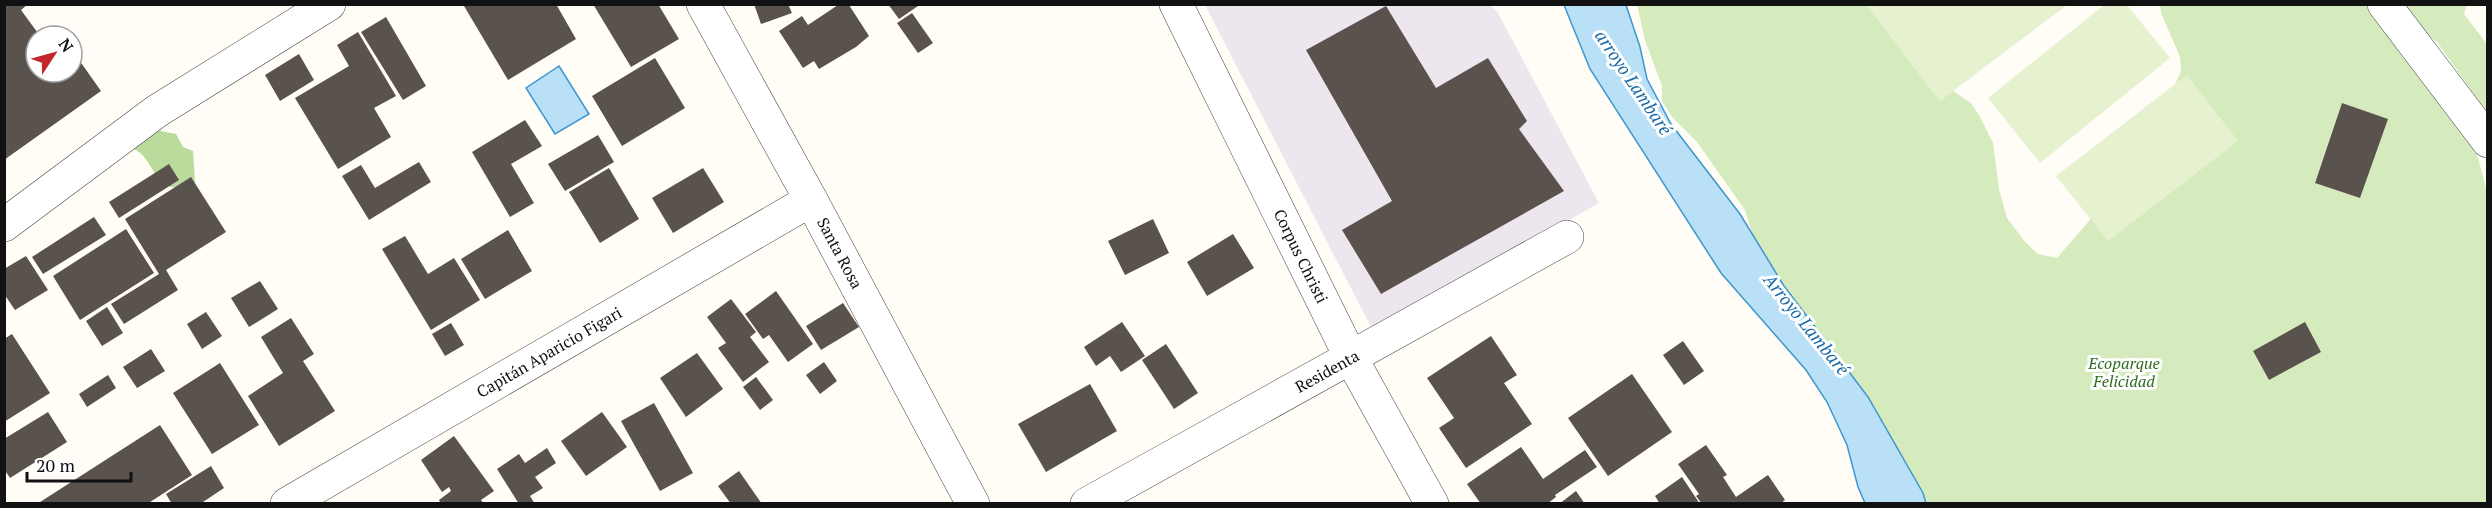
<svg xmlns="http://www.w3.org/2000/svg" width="2492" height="508" font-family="'PT Serif',serif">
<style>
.industrial{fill:#eee6ef}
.green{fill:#d5ebbd;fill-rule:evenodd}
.forest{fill:#b9dc9c}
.pitch{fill:#e6f2cf}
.water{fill:#b9e0f7;stroke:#3f96cf;stroke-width:1.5}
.building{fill:#5a524d}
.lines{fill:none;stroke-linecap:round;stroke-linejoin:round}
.minor-casing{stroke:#444;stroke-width:34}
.minor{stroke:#fff;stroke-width:33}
.labels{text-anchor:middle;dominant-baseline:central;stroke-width:6;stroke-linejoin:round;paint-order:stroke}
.street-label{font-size:16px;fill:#111;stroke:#fff}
.park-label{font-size:16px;font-style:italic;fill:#2f6b1f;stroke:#fff}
.water-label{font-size:18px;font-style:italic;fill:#1768a6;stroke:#fff}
</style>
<rect width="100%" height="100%" fill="#fffdf5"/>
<path class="industrial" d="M 1205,5 L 1490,5 L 1498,13 L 1599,203 L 1373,331 Z"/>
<path class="green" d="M 1637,5 L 1910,5 L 1929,75 L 1971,103 L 1979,115 L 1993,143 L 1999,189 L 2007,218 L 2026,243 L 2038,254 L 2057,258 L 2089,221 L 2120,164 L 2168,101 L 2181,71 L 2180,57 L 2161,13 L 2160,5 L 2365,5 L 2474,142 L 2487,192 L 2487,503 L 1921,503 L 1816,344 L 1754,240 L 1745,210 L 1697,142 L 1672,117 L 1662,101 L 1662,86 L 1645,40 ZM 2342,103 L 2387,119 L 2360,198 L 2315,182 ZM 2253,351 L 2321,352 L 2269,380 Z
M 2386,5 L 2467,5 L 2464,14 L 2487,44 L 2487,113 L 2437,42 Z"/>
<path class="forest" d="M 156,130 L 176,134 L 183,147 L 193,151 L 195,183 C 150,203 158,154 129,147 Z"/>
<path class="pitch" d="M 1866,5 L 2067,5 L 1940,101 Z
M 2104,5 L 2127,5 L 2170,58 L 2040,163 L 1988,98 Z
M 2187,75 L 2238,141 L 2108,241 L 2056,176 Z"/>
<path class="water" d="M 1564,5 L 1626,5 L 1640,47 L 1647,79 L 1671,124 L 1740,214 L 1784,286 L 1868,397 L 1923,493 L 1926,503 L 1865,503 L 1858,487 L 1847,445 L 1827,402 L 1806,370 L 1721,273 L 1590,69 Z
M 559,66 L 589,114 L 555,134 L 526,88 Z"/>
<path class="building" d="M 4,4 L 28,4 L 21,10 L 40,36 L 54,25 L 62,36 L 36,36 L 36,72 L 72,72 L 72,50 L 101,91 L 4,160 Z
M 466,4 L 556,4 L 576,39 L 508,80 L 464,6 Z
M 593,4 L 658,4 L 679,39 L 631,67 Z
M 754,4 L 788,4 L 792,13 L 761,24 Z
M 888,4 L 921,4 L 899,19 Z
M 838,5 L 849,5 L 869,36 L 856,47 L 819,69 L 814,61 L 803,68 L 779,31 L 802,16 L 808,25 Z
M 1386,6 L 1436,88 L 1488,58 L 1527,121 L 1519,129 L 1564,191 L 1381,294 L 1342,230 L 1392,201 L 1306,50 Z
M 912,13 L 933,43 L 918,53 L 897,23 Z
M 386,17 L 426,86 L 403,100 L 361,32 Z
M 358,32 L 396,96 L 374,108 L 391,137 L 338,169 L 295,98 L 349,66 L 337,45 Z
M 299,54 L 314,80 L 280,101 L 265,75 Z
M 655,58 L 685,108 L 622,146 L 592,96 Z
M 2342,103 L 2388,119 L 2360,198 L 2315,183 Z
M 525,120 L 542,146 L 511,164 L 534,203 L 510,217 L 472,152 Z
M 598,135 L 614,162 L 565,191 L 548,164 Z
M 419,162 L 431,182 L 369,220 L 342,176 L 361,165 L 375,188 Z
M 169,164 L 179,180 L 119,218 L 109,202 Z
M 609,168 L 639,219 L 600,243 L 569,192 Z
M 703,168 L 724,202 L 673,233 L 652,198 Z
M 191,177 L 226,232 L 166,270 L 178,290 L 124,324 L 111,304 L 159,274 L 125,219 Z
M 94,217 L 106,235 L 43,274 L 32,257 Z
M 1153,219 L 1169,253 L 1125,275 L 1108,241 Z
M 126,229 L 154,273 L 80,320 L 53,276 Z
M 508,230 L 532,271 L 485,299 L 461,259 Z
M 1233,234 L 1254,268 L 1207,296 L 1187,262 Z
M 405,236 L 428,274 L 454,258 L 480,300 L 431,330 L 382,249 Z
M 26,256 L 48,290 L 15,310 L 4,294 L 4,269 Z
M 260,281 L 278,309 L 249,327 L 231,298 Z
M 776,291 L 813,344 L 788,362 L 769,335 L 763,339 L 745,314 Z
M 731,299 L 756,332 L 750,337 L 769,362 L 743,382 L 718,348 L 726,343 L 707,317 Z
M 843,303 L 859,327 L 821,350 L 806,326 Z
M 107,307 L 123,333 L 102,346 L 86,321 Z
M 206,312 L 222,336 L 202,349 L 187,324 Z
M 291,318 L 314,354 L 303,361 L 335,411 L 279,446 L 248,396 L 283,373 L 261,337 Z
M 1122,322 L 1145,356 L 1121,372 L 1110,356 L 1096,366 L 1084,347 Z
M 2305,322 L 2321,352 L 2269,380 L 2253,351 Z
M 451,323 L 464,345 L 445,356 L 432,334 Z
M 12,334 L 50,393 L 4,422 L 4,339 Z
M 1491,336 L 1517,375 L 1504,383 L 1532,424 L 1466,468 L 1439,428 L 1454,418 L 1427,378 Z
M 1683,341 L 1704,371 L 1684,385 L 1663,355 Z
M 1166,344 L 1198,393 L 1174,409 L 1142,360 Z
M 151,349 L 165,371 L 137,388 L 123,367 Z
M 697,353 L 723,389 L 686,417 L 660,378 Z
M 824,362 L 837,381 L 820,394 L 806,375 Z
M 220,363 L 259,425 L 212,454 L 173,393 Z
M 1632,374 L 1672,432 L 1608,476 L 1568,418 Z
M 108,375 L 116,388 L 87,407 L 79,394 Z
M 756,377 L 773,400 L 760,410 L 743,387 Z
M 1090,384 L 1117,431 L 1046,472 L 1018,424 Z
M 654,403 L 693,473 L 660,491 L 621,421 Z
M 48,412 L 67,442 L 10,478 L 4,469 L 4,439 Z
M 602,412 L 627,447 L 586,476 L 561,441 Z
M 160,425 L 192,475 L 147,504 L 37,504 Z
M 454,436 L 494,491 L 481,500 L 484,504 L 441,504 L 439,500 L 451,491 L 449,487 L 442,492 L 421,460 Z
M 1706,445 L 1727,475 L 1723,477 L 1736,497 L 1768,475 L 1785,500 L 1780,504 L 1702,504 L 1696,496 L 1699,494 L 1678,464 Z
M 1521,447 L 1543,479 L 1585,450 L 1597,467 L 1555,495 L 1556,497 L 1547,504 L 1481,504 L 1467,484 Z
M 547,448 L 556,463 L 535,477 L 543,488 L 530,496 L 535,504 L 519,504 L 497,469 L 519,454 L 525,463 Z
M 211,466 L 224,488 L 200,504 L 172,504 L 166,494 Z
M 739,471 L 762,504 L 731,504 L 718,486 Z
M 1682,477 L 1700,504 L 1660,504 L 1655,496 Z
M 1576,491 L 1585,504 L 1559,504 Z"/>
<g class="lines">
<defs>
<path id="minor" d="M 703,4 L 811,200 L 973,504
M 1176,4 L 1351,358 L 1432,504
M 2384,4 L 2488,141
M 4,225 L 157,111 L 329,4
M 287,504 L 811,200
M 1087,504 L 1567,237"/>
</defs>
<use href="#minor" class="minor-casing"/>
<use href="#minor" class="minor"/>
</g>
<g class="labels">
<g class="street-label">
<text transform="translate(840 253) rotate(62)">Santa Rosa</text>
<text transform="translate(1301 256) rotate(64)">Corpus Christi</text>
<text transform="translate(549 352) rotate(-30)">Capitán Aparicio Figari</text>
<text transform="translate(1327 371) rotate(-29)">Residenta</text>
</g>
<g class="park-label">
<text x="2124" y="363">Ecoparque<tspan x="2124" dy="18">Felicidad</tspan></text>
</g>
<g class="water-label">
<text transform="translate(1634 82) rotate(56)">arroyo Lambaré</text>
<text transform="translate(1807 324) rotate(51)">Arroyo Lambaré</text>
</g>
</g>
<rect width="2492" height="508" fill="none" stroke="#111111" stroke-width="12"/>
<g transform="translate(54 54) rotate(54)"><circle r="28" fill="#ffffff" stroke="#a0a0a0" stroke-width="1.5"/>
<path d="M0-4.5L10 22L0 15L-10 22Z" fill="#c4262e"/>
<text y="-9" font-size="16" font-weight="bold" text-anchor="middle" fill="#111111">N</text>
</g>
<path d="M27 472v9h104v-9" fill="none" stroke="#111111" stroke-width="3"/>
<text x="36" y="472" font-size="18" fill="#111111" stroke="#ffffff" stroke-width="4.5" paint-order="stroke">20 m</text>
</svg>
